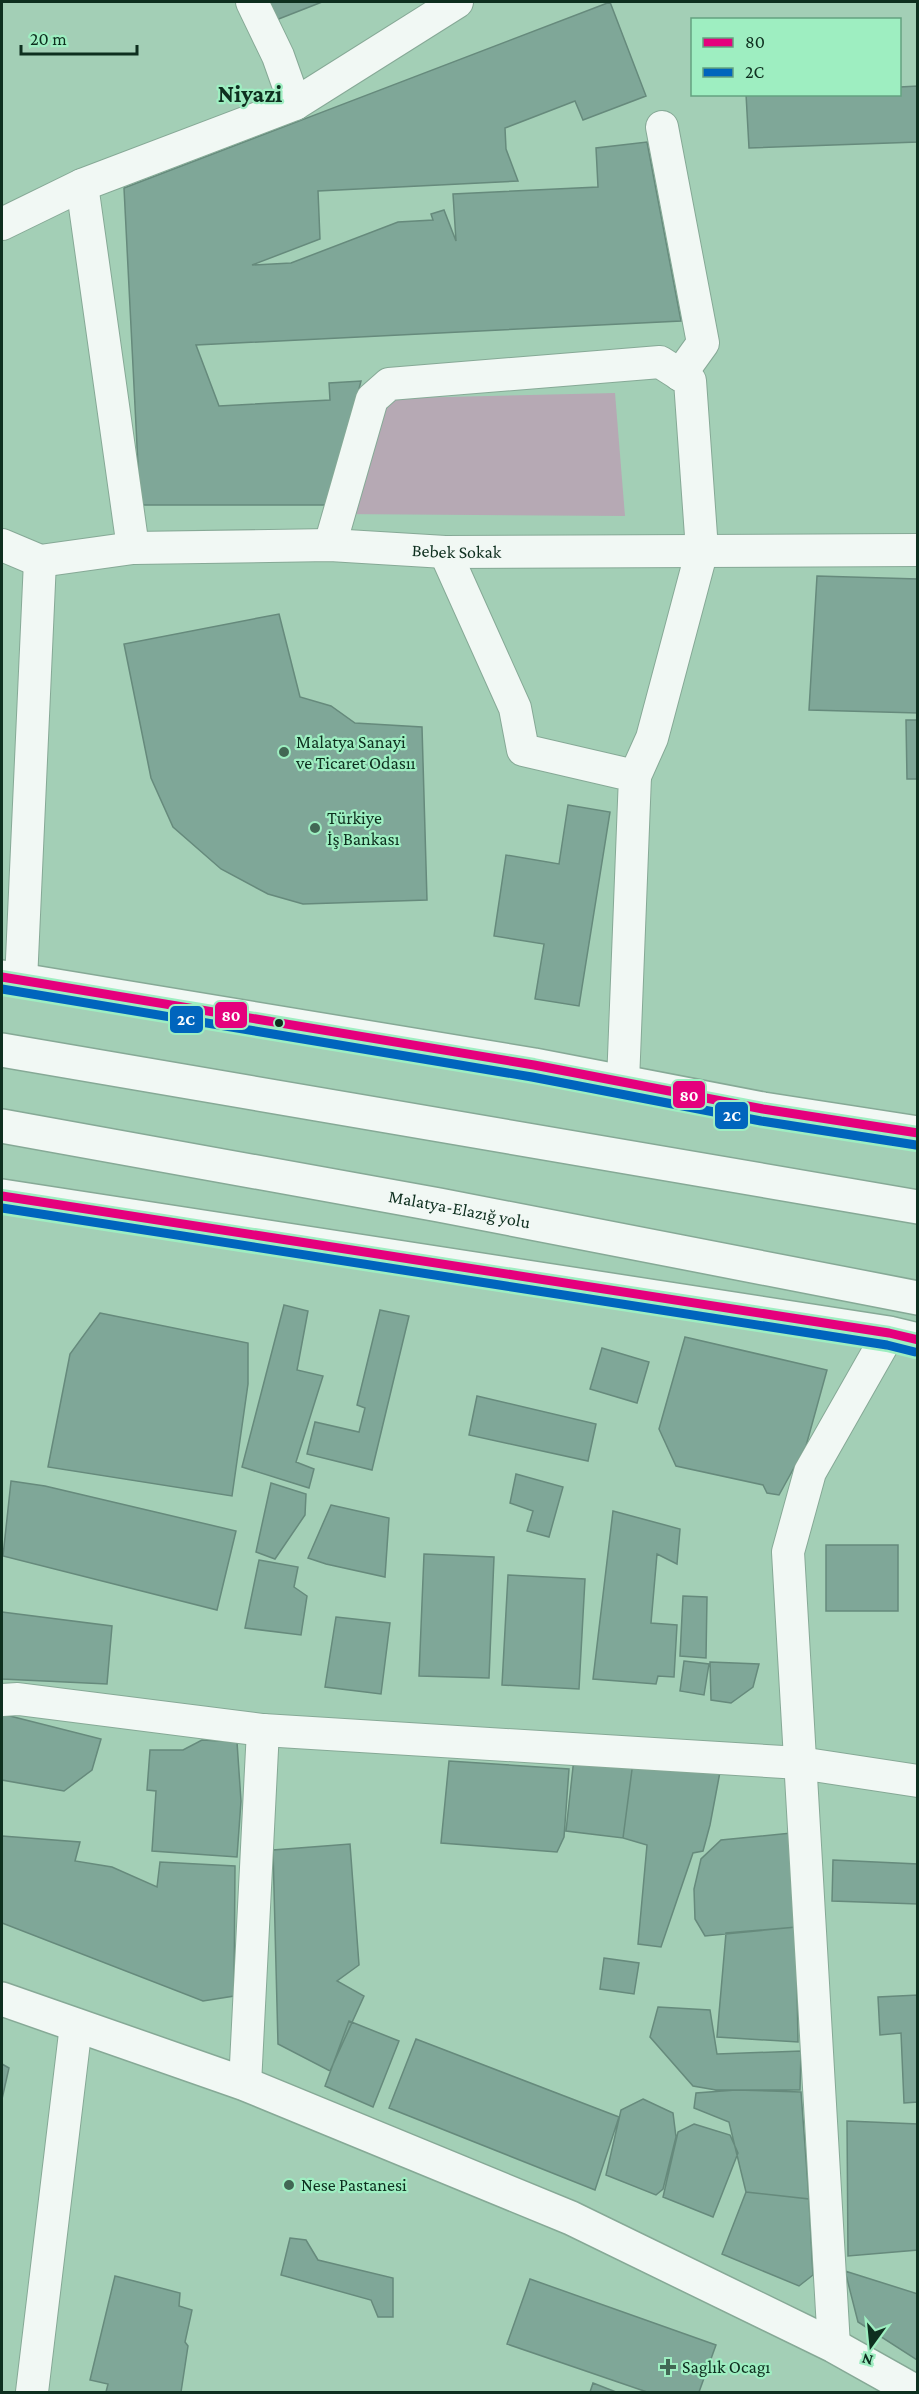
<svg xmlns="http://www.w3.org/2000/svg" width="919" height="2394" font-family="'Crimson Pro',serif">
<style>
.green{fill:#b6a9b4}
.building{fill:#7fa798;stroke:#668a7c;stroke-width:1.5}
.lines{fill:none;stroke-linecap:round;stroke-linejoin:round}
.minor-casing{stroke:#86a996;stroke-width:34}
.tertiary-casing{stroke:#86a996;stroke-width:36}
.secondary-casing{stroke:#86a996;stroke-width:36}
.trunk-casing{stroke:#86a996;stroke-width:36}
.minor{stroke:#f1f8f4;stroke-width:32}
.tertiary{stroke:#f1f8f4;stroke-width:33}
.secondary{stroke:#f1f8f4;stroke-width:33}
.trunk{stroke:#f1f8f4;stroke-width:33}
.bus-1-casing{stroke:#9eeec1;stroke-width:14}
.bus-2-casing{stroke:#9eeec1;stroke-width:14}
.bus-1{stroke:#e5007d;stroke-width:9}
.bus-2{stroke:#0065bd;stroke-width:9}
.poi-dot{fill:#426754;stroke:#9eeec1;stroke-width:2}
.bus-dot{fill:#0e2f1f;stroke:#9eeec1;stroke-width:2}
.labels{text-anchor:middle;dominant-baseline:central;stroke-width:4.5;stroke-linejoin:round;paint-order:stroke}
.street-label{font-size:18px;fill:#0e2f1f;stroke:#9eeec1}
.poi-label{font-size:18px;fill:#0e2f1f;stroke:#9eeec1;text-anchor:start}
.district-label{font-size:24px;font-weight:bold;fill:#0e2f1f;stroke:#9eeec1}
.line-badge{stroke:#9eeec1;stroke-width:2}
.badge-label{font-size:16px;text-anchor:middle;font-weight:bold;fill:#fff}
</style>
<rect width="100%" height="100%" fill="#a3cfb6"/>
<path class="green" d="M 615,393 L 625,516 L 337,514 L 363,399 Z"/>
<path class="building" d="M 263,2 L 322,2 L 271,22 Z
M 610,2 L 646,96 L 583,120 L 575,101 L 505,128 L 506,149 L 518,181 L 318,191 L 320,239 L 252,265 L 291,263 L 398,222 L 433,220 L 431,214 L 444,210 L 456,241 L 453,194 L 598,187 L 596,148 L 647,142 L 681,321 L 196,345 L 219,406 L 330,400 L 329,383 L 361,381 L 329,505 L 140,505 L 124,188 Z
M 918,86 L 918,142 L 749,148 L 746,94 L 900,94 L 900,87 Z
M 817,576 L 918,579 L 918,713 L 809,710 Z
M 279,614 L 300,697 L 331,706 L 355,723 L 422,727 L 427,900 L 303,904 L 268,894 L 221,869 L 173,827 L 151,778 L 124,644 Z
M 906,720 L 918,720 L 918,779 L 907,779 Z
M 568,805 L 610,812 L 579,1006 L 535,999 L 544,944 L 494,936 L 506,855 L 559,864 Z
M 284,1305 L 308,1311 L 297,1370 L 323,1376 L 296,1462 L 314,1469 L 309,1488 L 242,1467 Z
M 380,1310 L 409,1316 L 372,1470 L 307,1454 L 315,1422 L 359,1432 L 365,1408 L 357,1405 Z
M 100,1313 L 248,1343 L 248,1384 L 232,1496 L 48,1467 L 70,1354 Z
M 685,1337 L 827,1370 L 806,1446 L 779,1495 L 767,1493 L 763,1485 L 676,1466 L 659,1429 Z
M 602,1348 L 649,1362 L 637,1403 L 590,1389 Z
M 477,1396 L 596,1424 L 588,1461 L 469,1435 Z
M 516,1474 L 563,1487 L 549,1537 L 527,1531 L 533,1511 L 510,1503 Z
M 11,1481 L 45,1486 L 236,1531 L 217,1610 L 3,1556 Z
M 271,1483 L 306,1494 L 305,1515 L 275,1559 L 256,1552 Z
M 331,1505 L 389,1518 L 385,1577 L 326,1564 L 308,1558 Z
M 613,1511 L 680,1529 L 677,1564 L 657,1554 L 651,1623 L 677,1625 L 674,1677 L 658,1676 L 656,1684 L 593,1679 Z
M 826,1545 L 898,1545 L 898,1611 L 826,1611 Z
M 424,1554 L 494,1557 L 489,1678 L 419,1676 Z
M 259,1560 L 298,1567 L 294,1587 L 307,1596 L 301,1635 L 245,1628 Z
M 508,1575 L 585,1579 L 579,1689 L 502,1685 Z
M 683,1596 L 707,1597 L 706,1658 L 680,1656 Z
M 2,1612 L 112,1626 L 107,1684 L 2,1679 Z
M 336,1617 L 390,1623 L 381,1694 L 325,1687 Z
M 684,1661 L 709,1664 L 704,1695 L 680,1691 Z
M 710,1662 L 759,1664 L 753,1687 L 731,1703 L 711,1700 Z
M 2,1714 L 101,1739 L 92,1770 L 64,1791 L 2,1780 Z
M 202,1740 L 237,1742 L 241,1801 L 237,1857 L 152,1851 L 156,1791 L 147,1790 L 150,1750 L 183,1750 Z
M 574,1758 L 633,1762 L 623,1838 L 566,1831 Z
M 449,1761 L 569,1769 L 564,1837 L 557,1852 L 441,1843 Z
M 633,1762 L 720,1772 L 710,1825 L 703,1851 L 693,1853 L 661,1947 L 638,1944 L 647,1845 L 623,1838 Z
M 791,1833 L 796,1927 L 705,1936 L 695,1919 L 694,1889 L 701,1859 L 721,1840 Z
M 2,1836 L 80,1842 L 75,1861 L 112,1867 L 157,1887 L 160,1862 L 235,1866 L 234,1996 L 203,2001 L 2,1923 Z
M 350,1844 L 359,1965 L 337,1981 L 364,1996 L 330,2071 L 278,2044 L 273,1850 Z
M 833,1860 L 918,1864 L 918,1904 L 832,1901 Z
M 796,1927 L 798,2042 L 717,2037 L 726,1933 Z
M 604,1958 L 639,1963 L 634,1994 L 600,1989 Z
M 918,1995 L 918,2102 L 904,2103 L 901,2033 L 880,2035 L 878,1997 Z
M 658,2007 L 710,2010 L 717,2054 L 801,2051 L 800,2090 L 716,2090 L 693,2086 L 650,2037 Z
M 349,2021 L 399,2041 L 373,2107 L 325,2086 Z
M 416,2039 L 619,2117 L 595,2190 L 389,2108 Z
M 2,2064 L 9,2068 L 2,2099 Z
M 736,2090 L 801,2092 L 809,2199 L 746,2192 L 729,2122 L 694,2108 L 696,2093 Z
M 643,2099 L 673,2113 L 676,2137 L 663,2189 L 656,2195 L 606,2175 L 621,2110 Z
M 847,2121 L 918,2124 L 918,2250 L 848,2256 Z
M 694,2124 L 730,2135 L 738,2153 L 713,2217 L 663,2197 L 678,2132 Z
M 746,2192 L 809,2199 L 813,2275 L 799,2286 L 722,2254 Z
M 290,2238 L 306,2240 L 318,2260 L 393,2278 L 393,2317 L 378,2317 L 371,2300 L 281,2275 Z
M 845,2271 L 918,2294 L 917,2360 L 858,2322 Z
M 115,2276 L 180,2293 L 179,2306 L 192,2310 L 185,2342 L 188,2346 L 181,2392 L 106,2392 L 108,2384 L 90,2380 Z
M 530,2279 L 716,2345 L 699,2392 L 647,2392 L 507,2344 Z
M 593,2383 L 616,2392 L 590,2392 Z"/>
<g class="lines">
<defs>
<g id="minor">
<path d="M 295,104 L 457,2"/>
<path d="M 662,127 L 703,343 L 680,375"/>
<path d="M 82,185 L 133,548"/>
<path d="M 2,224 L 82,185 L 295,104 L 278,56 L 252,2"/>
<path id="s1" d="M 2,545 L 40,561 L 133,548 L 330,545 L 445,552 L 918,550"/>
<path d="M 330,545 L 372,399 L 389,384 L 660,362 L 690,381 L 702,550 L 652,738 L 635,776"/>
<path d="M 445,552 L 515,708 L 523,750 L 635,776 L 623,1082"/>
<path d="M 21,981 L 40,561"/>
<path d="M 2,1700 L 18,1699 L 263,1730 L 800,1763 L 918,1781"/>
<path d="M 245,2084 L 263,1730"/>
<path d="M 834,2346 L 788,1552 L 810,1472 L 889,1333"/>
<path d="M 32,2392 L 76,2025"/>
</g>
<path id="tertiary" d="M 2,1999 L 245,2084 L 571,2218 L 834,2346 L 916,2392"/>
<path id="secondary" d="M 2,977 L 534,1065 L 763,1109 L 918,1133
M 2,1196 L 889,1333 L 918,1340"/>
<g id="trunk">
<path d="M 2,1050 L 918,1207"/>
<path id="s2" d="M 2,1126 L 439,1205 L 918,1298"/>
</g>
</defs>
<use href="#minor" class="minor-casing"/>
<use href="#tertiary" class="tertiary-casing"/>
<use href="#secondary" class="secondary-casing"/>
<use href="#trunk" class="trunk-casing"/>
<use href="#minor" class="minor"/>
<use href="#tertiary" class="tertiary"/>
<use href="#secondary" class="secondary"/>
<use href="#trunk" class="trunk"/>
<defs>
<path id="bus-1" d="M 2,977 L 534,1065 L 763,1109 L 918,1133
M 2,1196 L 889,1333 L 918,1340"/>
<path id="bus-2" d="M 2,989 L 532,1077 L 761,1121 L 916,1145
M 2,1208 L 887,1345 L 915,1352"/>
</defs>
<use href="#bus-1" class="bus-1-casing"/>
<use href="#bus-2" class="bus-2-casing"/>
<use href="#bus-1" class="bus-1"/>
<use href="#bus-2" class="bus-2"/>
</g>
<g class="poi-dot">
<circle cx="284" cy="752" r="6"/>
<circle cx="315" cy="828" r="6"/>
<circle cx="289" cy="2185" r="6"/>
<path d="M665 2358h6v6h6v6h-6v6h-6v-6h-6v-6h6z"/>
</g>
<circle class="bus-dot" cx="279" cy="1023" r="5"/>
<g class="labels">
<g class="street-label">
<text stroke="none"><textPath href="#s1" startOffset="459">Bebek Sokak</textPath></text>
<text stroke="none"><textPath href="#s2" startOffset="465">Malatya-Elazığ yolu</textPath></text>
</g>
<g class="poi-label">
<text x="296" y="742">Malatya Sanayi<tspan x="296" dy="21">ve Ticaret Odasıı</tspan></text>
<text x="327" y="818">Türkiye<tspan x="327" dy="21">İş Bankası</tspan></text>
<text x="301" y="2185">Nese Pastanesi</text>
<text x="682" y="2367">Saglık Ocagı</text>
</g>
<g class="district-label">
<text x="250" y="93">Niyazi</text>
</g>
</g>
<g class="line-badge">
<rect x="214" y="1001" width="34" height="28" rx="6" fill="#e5007d"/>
<rect x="169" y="1005" width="35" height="29" rx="6" fill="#0065bd"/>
<rect x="672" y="1080" width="34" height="29" rx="6" fill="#e5007d"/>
<rect x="714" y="1101" width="35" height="29" rx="6" fill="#0065bd"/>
</g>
<g class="badge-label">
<text x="231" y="1021">80</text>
<text x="186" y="1025">2C</text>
<text x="689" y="1101">80</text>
<text x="732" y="1121">2C</text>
</g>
<rect width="919" height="2394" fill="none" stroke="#0e2f1f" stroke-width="6"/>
<rect x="691" y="18" width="210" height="78" fill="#9eeec1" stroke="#64a280" stroke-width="1.5"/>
<rect x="703" y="38" width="30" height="9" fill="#e5007d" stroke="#64a280" stroke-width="1.5"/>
<text x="745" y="48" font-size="18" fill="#0e2f1f">80</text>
<rect x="703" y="68" width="30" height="9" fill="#0065bd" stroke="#64a280" stroke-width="1.5"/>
<text x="745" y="78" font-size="18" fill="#0e2f1f">2C</text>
<g transform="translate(871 2346) rotate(195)" stroke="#9eeec1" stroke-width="4.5" paint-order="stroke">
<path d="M0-4.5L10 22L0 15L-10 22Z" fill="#0e2f1f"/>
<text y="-9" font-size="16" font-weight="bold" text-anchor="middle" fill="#0e2f1f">N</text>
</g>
<path d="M21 45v9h116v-9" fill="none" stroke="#0e2f1f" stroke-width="3"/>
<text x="30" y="45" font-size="18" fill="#0e2f1f" stroke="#9eeec1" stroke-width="4.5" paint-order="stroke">20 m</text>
</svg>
